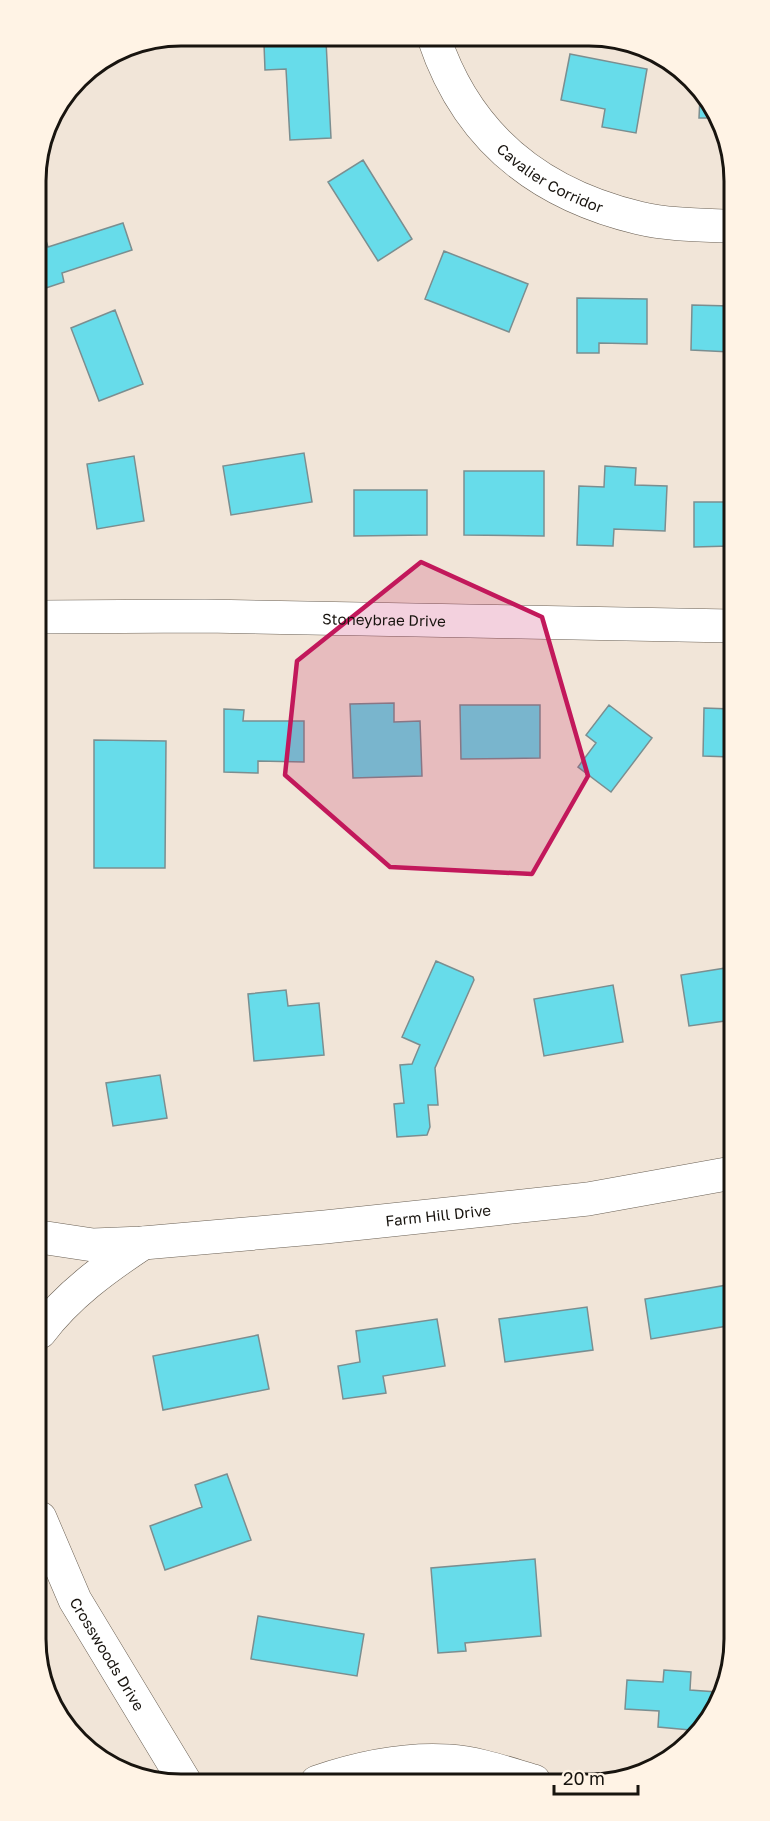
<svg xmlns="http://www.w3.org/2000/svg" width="770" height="1821" font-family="'Golos Text',sans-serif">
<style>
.building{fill:#67dcea;stroke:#7b8e90;stroke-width:1.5}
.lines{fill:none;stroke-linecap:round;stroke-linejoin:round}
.street-casing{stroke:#6b6155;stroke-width:34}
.street{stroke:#fff;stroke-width:33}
.marked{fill:#c2185b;fill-opacity:0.2;stroke:#c2185b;stroke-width:4.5;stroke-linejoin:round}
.labels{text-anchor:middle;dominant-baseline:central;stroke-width:4.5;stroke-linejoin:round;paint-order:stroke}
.street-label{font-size:15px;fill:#18140f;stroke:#fff3e5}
.rim{fill:none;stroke:#18140f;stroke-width:3}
</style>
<rect width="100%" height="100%" fill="#f1e5d8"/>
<path class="building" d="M 326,41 L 331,138 L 290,140 L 286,69 L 265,70 L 264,44 Z
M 570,54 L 647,69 L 636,133 L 602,127 L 605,109 L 561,100 Z
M 700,97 L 713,118 L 699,118 Z
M 363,160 L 412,239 L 378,261 L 328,182 Z
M 36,209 L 48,247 L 123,223 L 132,250 L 62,273 L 64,282 L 37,291 Z
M 444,251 L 528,284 L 509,332 L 425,299 Z
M 577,298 L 647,299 L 647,344 L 599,343 L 599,353 L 577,353 Z
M 692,305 L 730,306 L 730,352 L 691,350 Z
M 115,310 L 143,384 L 99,401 L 71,328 Z
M 304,453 L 312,502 L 231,515 L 223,466 Z
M 134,456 L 144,521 L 97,529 L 87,464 Z
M 605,466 L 636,468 L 635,485 L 667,486 L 665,531 L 614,529 L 613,546 L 577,545 L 579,486 L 604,487 Z
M 464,471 L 544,471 L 544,536 L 464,535 Z
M 354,490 L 427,490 L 427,535 L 354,536 Z
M 694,502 L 730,502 L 730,546 L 694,547 Z
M 394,703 L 394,722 L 420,721 L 422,776 L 353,778 L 350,704 Z
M 460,705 L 540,705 L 540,758 L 461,759 Z
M 609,705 L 652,738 L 611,792 L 578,767 L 596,743 L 586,735 Z
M 704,708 L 731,709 L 731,757 L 703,756 Z
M 224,709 L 244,710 L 243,721 L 304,721 L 304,762 L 258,761 L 258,773 L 224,772 Z
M 94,740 L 166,741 L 165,868 L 94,868 Z
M 436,961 L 473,977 L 474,980 L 435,1068 L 438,1105 L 428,1105 L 430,1127 L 427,1135 L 397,1137 L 394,1104 L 404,1103 L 400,1065 L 412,1064 L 420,1045 L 402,1037 Z
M 732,967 L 732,1020 L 689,1026 L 681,975 Z
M 613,985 L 623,1042 L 544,1056 L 534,999 Z
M 286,990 L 288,1006 L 319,1003 L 324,1055 L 254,1061 L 248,994 Z
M 160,1075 L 167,1118 L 113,1126 L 106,1083 Z
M 733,1284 L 733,1325 L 651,1339 L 645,1299 Z
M 587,1307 L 593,1350 L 505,1362 L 499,1319 Z
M 437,1319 L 445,1366 L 383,1376 L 386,1393 L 343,1399 L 338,1366 L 360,1362 L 356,1331 Z
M 258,1335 L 269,1389 L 163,1410 L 153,1356 Z
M 227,1474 L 251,1540 L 165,1570 L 150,1526 L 202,1507 L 195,1485 Z
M 535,1559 L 541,1636 L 465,1643 L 466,1651 L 438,1653 L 431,1568 Z
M 258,1616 L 364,1634 L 357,1676 L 251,1659 Z
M 664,1670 L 691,1672 L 690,1690 L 717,1692 L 701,1731 L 658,1727 L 659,1711 L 625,1709 L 627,1680 L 663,1682 Z"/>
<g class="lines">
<defs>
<g id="street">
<path id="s1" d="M 434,38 C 467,137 538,194 639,218 C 668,225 700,225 729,226"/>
<path id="s2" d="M 38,617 L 205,616 L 731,626"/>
<path id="s3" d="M 40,1237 L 93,1245 L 143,1243 L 325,1227 L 588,1199 L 732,1173"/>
<path d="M 40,1332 C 68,1295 104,1269 143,1243"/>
<path id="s4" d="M 40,1518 L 75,1600 L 185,1782"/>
<path d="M 317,1782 C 358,1768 405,1758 449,1761 C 478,1763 506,1773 534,1781"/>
</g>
</defs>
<use href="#street" class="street-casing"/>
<use href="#street" class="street"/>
</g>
<path class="marked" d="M 421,562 L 542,617 L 588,776 L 532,874 L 390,867 L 285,775 L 297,661 Z"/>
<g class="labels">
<g class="street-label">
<text stroke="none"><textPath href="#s1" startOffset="188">Cavalier Corridor</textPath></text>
<text stroke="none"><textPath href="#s2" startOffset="346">Stoneybrae Drive</textPath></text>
<text stroke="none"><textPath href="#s3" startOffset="400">Farm Hill Drive</textPath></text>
<text stroke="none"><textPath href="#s4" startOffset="152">Crosswoods Drive</textPath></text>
</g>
</g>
<path d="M0 0H770V1821H0ZM181 46H589A135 135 0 0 1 724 181V1639A135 135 0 0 1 589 1774H181A135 135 0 0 1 46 1639V181A135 135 0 0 1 181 46Z" fill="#fff3e5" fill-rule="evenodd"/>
<path class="rim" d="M181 46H589A135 135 0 0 1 724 181V1639A135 135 0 0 1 589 1774H181A135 135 0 0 1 46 1639V181A135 135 0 0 1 181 46Z"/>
<path d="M554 1785v9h84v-9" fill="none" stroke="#18140f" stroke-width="3"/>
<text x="563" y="1785" font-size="18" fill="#18140f" stroke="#fff3e5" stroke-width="4.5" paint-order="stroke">20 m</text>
</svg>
